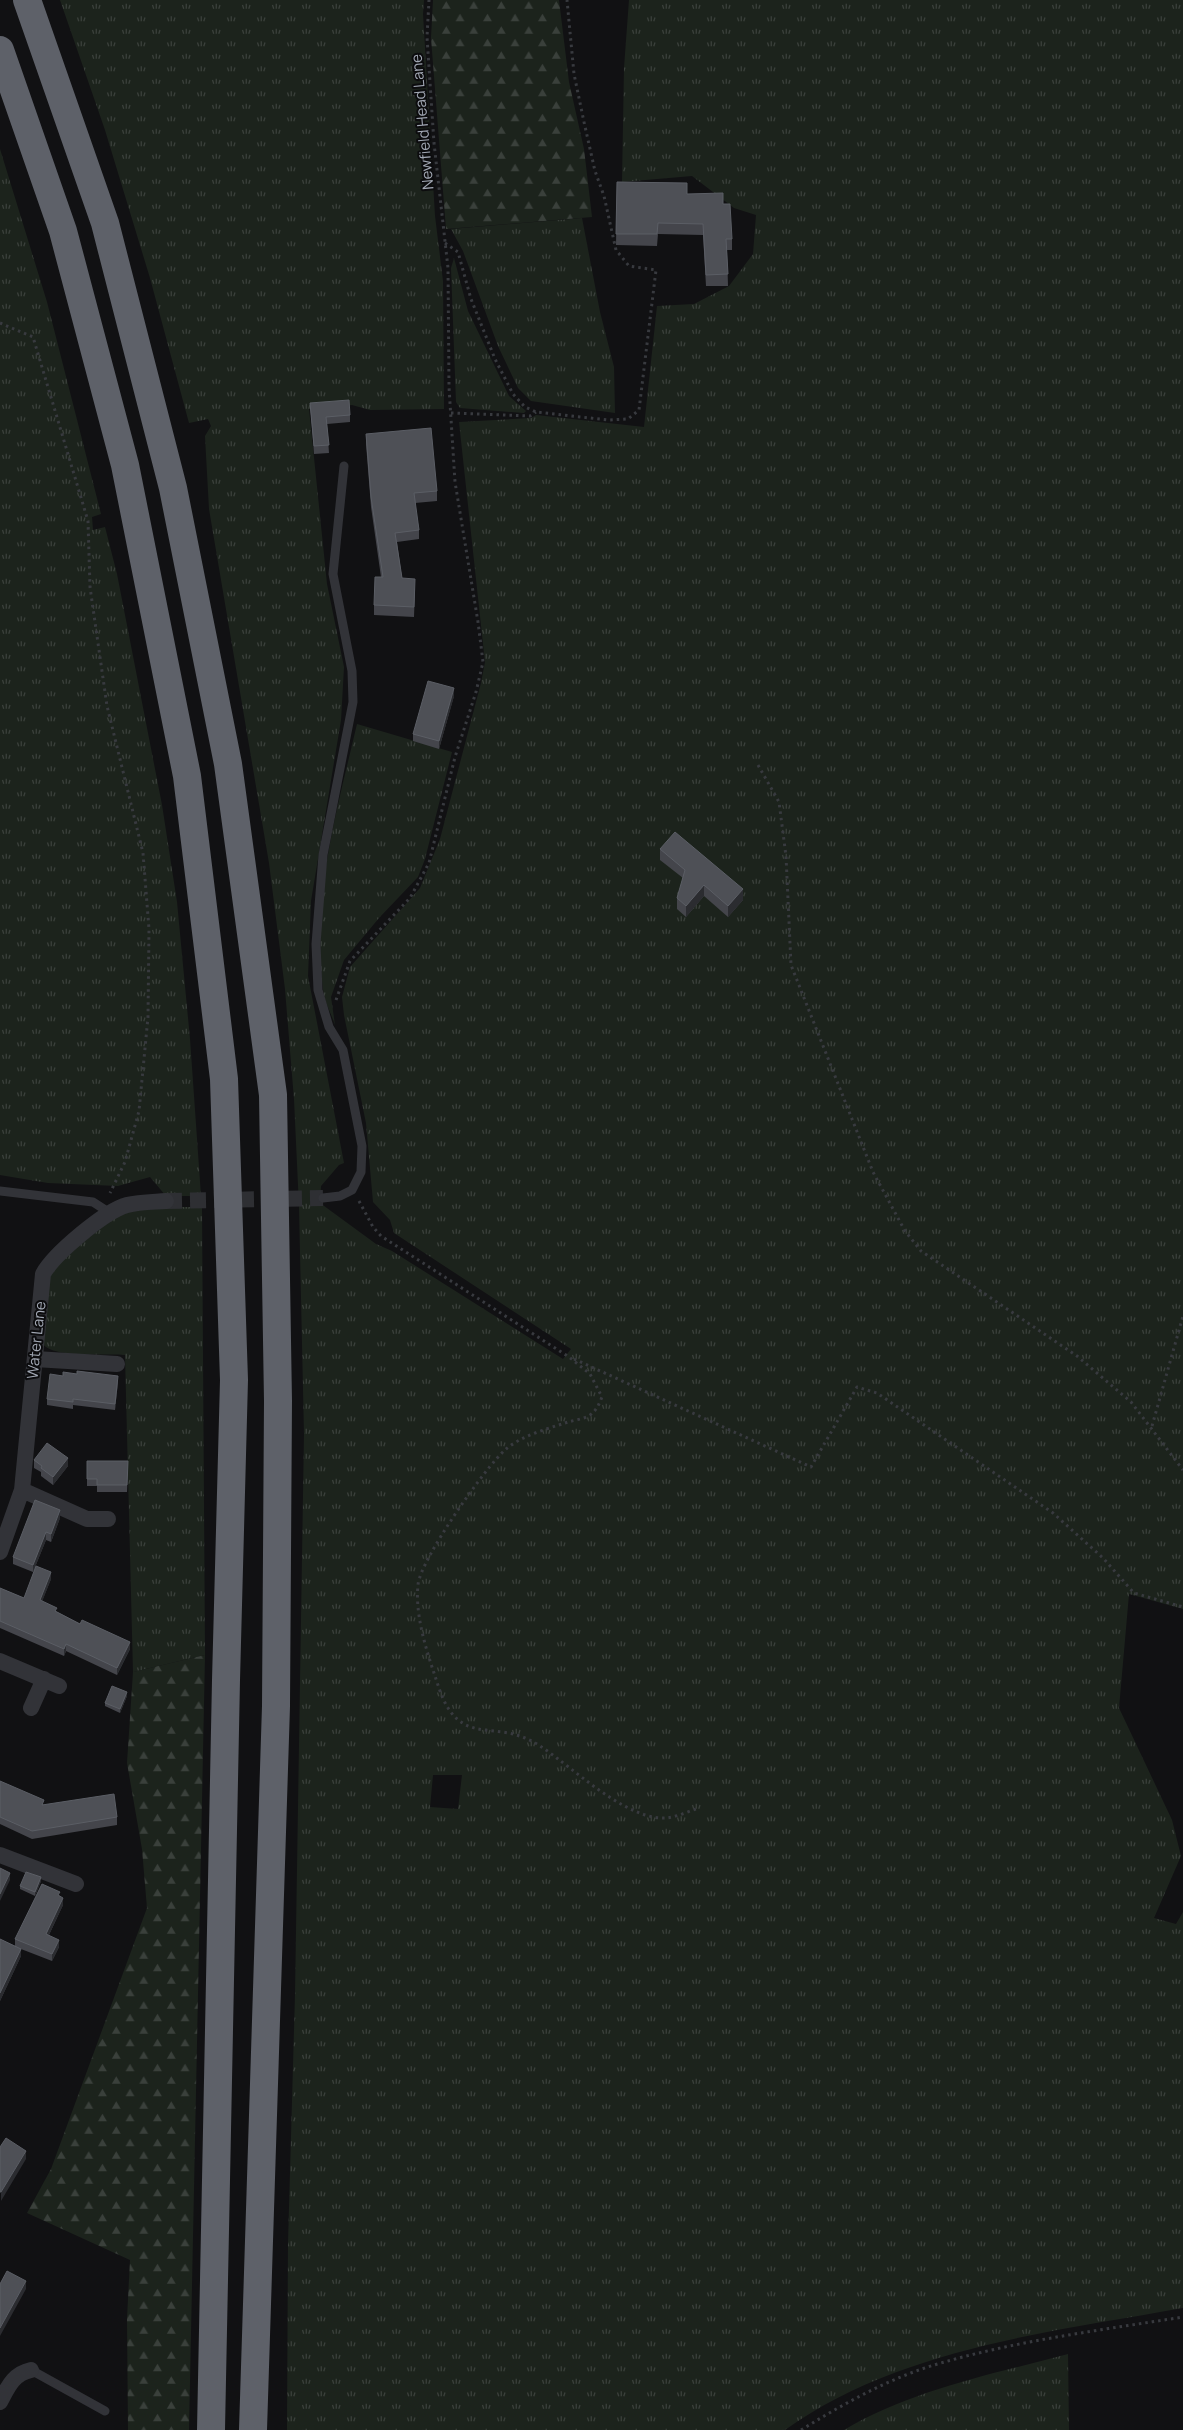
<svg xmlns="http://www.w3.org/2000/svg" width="1183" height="2430" font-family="Manrope,sans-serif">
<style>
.grass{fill:url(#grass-tufts);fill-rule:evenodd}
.forest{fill:url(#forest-firs)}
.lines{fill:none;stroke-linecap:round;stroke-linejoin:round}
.minor-tunnel{stroke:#2e2f33;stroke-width:16;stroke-dasharray:16 8;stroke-linecap:butt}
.path{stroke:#383a3f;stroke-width:3;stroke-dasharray:2.5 4;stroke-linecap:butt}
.service{stroke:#323338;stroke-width:9}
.minor{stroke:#323338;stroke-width:16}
.motorway{stroke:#5e6169;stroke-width:28}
.wall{fill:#44454b}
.shaded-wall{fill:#2b2c30}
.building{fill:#4e5056;stroke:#5b5e65}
.labels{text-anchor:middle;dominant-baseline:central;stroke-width:4;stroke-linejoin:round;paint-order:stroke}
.street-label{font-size:15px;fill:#a2a8b4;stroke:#0c0c0e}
</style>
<defs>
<pattern id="grass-tufts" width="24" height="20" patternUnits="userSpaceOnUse" patternTransform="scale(1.25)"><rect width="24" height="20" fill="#1c231c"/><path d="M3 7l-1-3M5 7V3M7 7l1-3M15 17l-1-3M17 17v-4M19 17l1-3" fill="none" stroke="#3a403b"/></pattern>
<pattern id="forest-firs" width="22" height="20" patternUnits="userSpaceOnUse" patternTransform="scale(1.25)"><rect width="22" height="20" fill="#1c231c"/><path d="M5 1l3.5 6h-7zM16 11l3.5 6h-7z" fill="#3a403b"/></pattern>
</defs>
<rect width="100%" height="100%" fill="#111113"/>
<path class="grass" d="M 60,0 L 424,0 L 423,14 L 435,216 L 443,281 L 444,409 L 370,410 L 352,405 L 309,409 L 327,584 L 344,667 L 341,720 L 311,901 L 308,976 L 344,1163 L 339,1165 L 321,1186 L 320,1203 L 376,1244 L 392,1251 L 563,1359 L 571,1349 L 394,1233 L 390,1220 L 373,1202 L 366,1123 L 344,1015 L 342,997 L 350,967 L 420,888 L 440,839 L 481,683 L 485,662 L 459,422 L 531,418 L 536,415 L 644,427 L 657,306 L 694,304 L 729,286 L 753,254 L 756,215 L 734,208 L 692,176 L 622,182 L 624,68 L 629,0 L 1183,0 L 1183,1609 L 1129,1594 L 1119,1708 L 1172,1820 L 1181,1856 L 1154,1918 L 1176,1924 L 1183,1912 L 1183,2308 C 1050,2332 897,2349 785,2430 L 287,2430 L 288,2244 L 295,1995 L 304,1434 L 299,1206 L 294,1099 L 285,989 L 269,863 L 209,509 L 205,436 L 211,426 L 208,419 L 189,423 L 150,278 L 105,130 ZM 433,1775 L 462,1775 L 458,1809 L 430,1807 Z
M 0,149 L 47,302 L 101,514 L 92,517 L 93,530 L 105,527 L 117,574 L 162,805 L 177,902 L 190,1039 L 201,1196 L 166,1196 L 150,1177 L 118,1186 L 48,1183 L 0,1175 Z
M 582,218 L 600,312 L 614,367 L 615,413 L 531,401 L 518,388 L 498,346 L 463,251 L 451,229 Z
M 454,258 L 468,311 L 509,396 L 526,411 L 524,413 L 460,408 L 456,402 L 451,268 Z
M 357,724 L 452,752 L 425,859 L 418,877 L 379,918 L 344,960 L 331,997 L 335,1025 C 331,1013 324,1001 323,989 C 311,899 337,810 357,724 Z
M 167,1207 L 202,1207 L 205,1655 L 133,1672 L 125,1355 C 106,1353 52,1359 42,1343 L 48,1276 L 61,1259 L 122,1212 Z
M 1068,2354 L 1069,2430 L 844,2430 C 912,2390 993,2374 1068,2354 Z"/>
<path class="forest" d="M 433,0 L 559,0 L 569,82 L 584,149 L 592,217 L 446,229 L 431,38 Z
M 205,1655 L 189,2430 L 128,2430 L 127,2319 L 130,2260 L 27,2213 L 51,2169 L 147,1908 L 142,1849 L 127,1763 L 133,1672 Z"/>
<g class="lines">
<path class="minor-tunnel" d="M 166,1201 L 323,1198"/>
<path class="path" d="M 445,243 L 458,252 L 471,299 L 495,359 L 513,394 L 525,407 L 536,412 L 608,420 L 628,419 L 639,410 L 656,270 L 629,266 L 616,250 L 604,196 L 595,171 L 584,122 L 574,74 L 567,0
M 0,323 L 33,337 L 88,521 L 90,587 L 107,706 L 143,853 L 149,929 L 148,1017 L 139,1111 L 125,1162 L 110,1193
M 451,413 L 530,416 L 536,412
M 758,765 L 779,802 L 786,856 L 791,965 L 873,1172 L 905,1231 L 921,1251 L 1077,1356 L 1131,1402 L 1183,1470
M 336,1000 L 350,961 L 410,898 L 429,863 L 455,757 L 476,692 L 483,662 L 478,622 L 455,482 L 449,387 L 448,268 L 434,143 L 427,37 L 429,0
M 359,1201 L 373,1227 L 381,1236 L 569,1357 L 590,1374 L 602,1397 C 599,1404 597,1410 590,1415 C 584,1419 575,1420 568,1422 C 547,1429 523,1435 506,1449 C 486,1466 420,1560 418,1585 C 415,1613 425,1646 434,1673 C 440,1691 445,1711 461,1722 C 476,1733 499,1729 516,1735 C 532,1739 545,1749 558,1759 C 585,1779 631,1820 666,1818 C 677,1817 689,1811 699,1808
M 574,1359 L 811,1467 L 857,1387 L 877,1393 L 1053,1513 L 1103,1558 L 1134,1593 L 1183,1607
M 1152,1426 L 1183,1316
M 801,2430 C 845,2403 891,2377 941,2363 C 1020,2340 1102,2330 1183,2317"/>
<path class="service" d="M 0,1191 L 93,1202 L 110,1213
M 323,1198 L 340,1196 L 352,1190 L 361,1172 L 362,1146 L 343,1050 L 329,1027 L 318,990 L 316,944 L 323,855 L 353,702 L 352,671 L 333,574 L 344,466
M 31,2370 L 105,2411"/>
<path class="minor" d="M 35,1359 L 117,1364
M 22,1490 L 87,1519 L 108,1519
M 0,1552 L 22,1490 L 43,1274 C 54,1254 105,1211 127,1205 C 139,1202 153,1202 166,1201
M 0,1661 L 59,1686
M 31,1708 L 44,1679
M 0,1855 L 76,1884
M 0,2402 C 8,2387 13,2374 31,2370"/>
<path class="motorway" d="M 27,0 L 105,223 L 173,488 L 228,764 L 273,1095 L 278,1401 L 276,1706 L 253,2430
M 0,50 L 63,231 L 125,465 L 187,776 L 224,1079 L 234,1380 L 226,1680 L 211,2430"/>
</g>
<path class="wall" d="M 617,182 L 687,194 L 723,204 L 732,239 L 732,250 L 727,250 L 728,286 L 706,286 L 703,235 L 658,234 L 657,246 L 616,245 Z
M 310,403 L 350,415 L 350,422 L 327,424 L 329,453 L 314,454 Z
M 366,434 L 437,491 L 437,501 L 415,503 L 419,530 L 419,539 L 397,542 L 402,578 L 415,589 L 414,617 L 374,615 L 374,605 L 381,577 L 371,507 L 366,444 Z
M 454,696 L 439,749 L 413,741 L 413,734 Z
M 660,849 L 743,900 L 728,917 L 704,896 L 686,917 L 677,909 L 677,898 L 683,878 L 660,860 Z
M 118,1382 L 115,1410 L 73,1405 L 73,1409 L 47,1405 L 47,1399 Z
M 34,1460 L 68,1466 L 53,1485 L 41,1476 L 41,1472 L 34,1468 Z
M 87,1461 L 128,1461 L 127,1492 L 97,1492 L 97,1486 L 87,1486 Z
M 60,1518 L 51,1542 L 46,1540 L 33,1572 L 13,1564 L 13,1557 Z
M 51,1579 L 42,1601 L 57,1612 L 130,1649 L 117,1675 L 66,1651 L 64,1656 L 0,1628 L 0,1588 L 24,1598 Z
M 127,1696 L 120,1713 L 105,1706 L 105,1703 Z
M 0,1781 L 44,1805 L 117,1817 L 117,1825 L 32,1839 L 0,1824 Z
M 41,1881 L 35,1896 L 20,1889 L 20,1886 Z
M 60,1896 L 63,1905 L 49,1935 L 59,1947 L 52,1961 L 21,1949 L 21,1956 L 0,2001 L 0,1939 L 15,1946 L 15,1939 Z"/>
<path class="shaded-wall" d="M 454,688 L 454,696 L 439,749 L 439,741 Z
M 704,885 L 704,896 L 686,917 L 686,906 Z
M 743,889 L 743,900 L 728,917 L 728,906 Z
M 118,1376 L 118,1382 L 115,1410 L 115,1404 Z
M 68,1458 L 68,1466 L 53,1485 L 53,1477 Z
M 60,1510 L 60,1518 L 51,1542 L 51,1534 Z
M 46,1532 L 46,1540 L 33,1572 L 33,1565 Z
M 51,1572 L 51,1579 L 40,1607 L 40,1600 Z
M 130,1642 L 130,1649 L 117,1675 L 117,1668 Z
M 66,1644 L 66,1651 L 64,1656 L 64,1649 Z
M 127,1692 L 127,1696 L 120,1713 L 120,1709 Z
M 10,1873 L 10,1880 L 0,1901 L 0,1894 Z
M 41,1877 L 41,1881 L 35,1896 L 35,1892 Z
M 63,1898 L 63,1905 L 46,1941 L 46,1934 Z
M 59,1940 L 59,1947 L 52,1961 L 52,1954 Z
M 21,1949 L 21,1956 L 0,2001 L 0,1993 Z
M 26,2151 L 26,2159 L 1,2201 L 1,2192 Z
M 26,2281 L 26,2289 L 0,2336 L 0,2328 Z"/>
<path class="building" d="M 617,182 L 687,183 L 687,194 L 723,193 L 723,204 L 730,204 L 732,239 L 726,239 L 728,274 L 706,275 L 703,224 L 658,223 L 657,234 L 616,234 Z
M 349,400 L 350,415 L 326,417 L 329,445 L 314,446 L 310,403 Z
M 431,428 L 437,491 L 414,493 L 419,530 L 395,533 L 402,578 L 415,579 L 414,607 L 374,605 L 375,577 L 383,577 L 371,497 L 366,434 Z
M 428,681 L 454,688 L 439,741 L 413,734 Z
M 675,832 L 743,889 L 728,906 L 704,885 L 686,906 L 677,898 L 685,870 L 660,849 Z
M 77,1371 L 118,1376 L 115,1404 L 73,1399 L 73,1402 L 47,1399 L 50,1374 L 63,1376 L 63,1372 L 77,1374 Z
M 47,1443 L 68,1458 L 53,1477 L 41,1468 L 42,1466 L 34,1460 Z
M 87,1461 L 128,1461 L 127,1485 L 97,1485 L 97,1479 L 87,1479 Z
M 35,1500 L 60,1510 L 51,1534 L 46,1532 L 33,1565 L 13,1557 Z
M 36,1566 L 51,1572 L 40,1600 L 57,1608 L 55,1611 L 80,1624 L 82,1620 L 130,1642 L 117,1668 L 66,1644 L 64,1649 L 0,1621 L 0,1588 L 24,1598 Z
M 112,1686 L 127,1692 L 120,1709 L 105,1703 Z
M 0,1781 L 44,1800 L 42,1805 L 114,1794 L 117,1817 L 32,1831 L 0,1817 Z
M 0,1868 L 10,1873 L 0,1894 Z
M 26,1872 L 41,1877 L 35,1892 L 20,1886 Z
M 42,1884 L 60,1892 L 58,1895 L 63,1898 L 46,1934 L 59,1940 L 52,1954 L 15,1939 Z
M 0,1939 L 21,1949 L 0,1993 Z
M 6,2138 L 26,2151 L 1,2192 L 0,2192 L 0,2147 Z
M 7,2271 L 26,2281 L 0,2328 L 0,2284 Z"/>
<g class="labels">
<g class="street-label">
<text transform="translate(422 122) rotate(-95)">Newfield Head Lane</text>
<text transform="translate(36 1340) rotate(-84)">Water Lane</text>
</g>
</g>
</svg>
